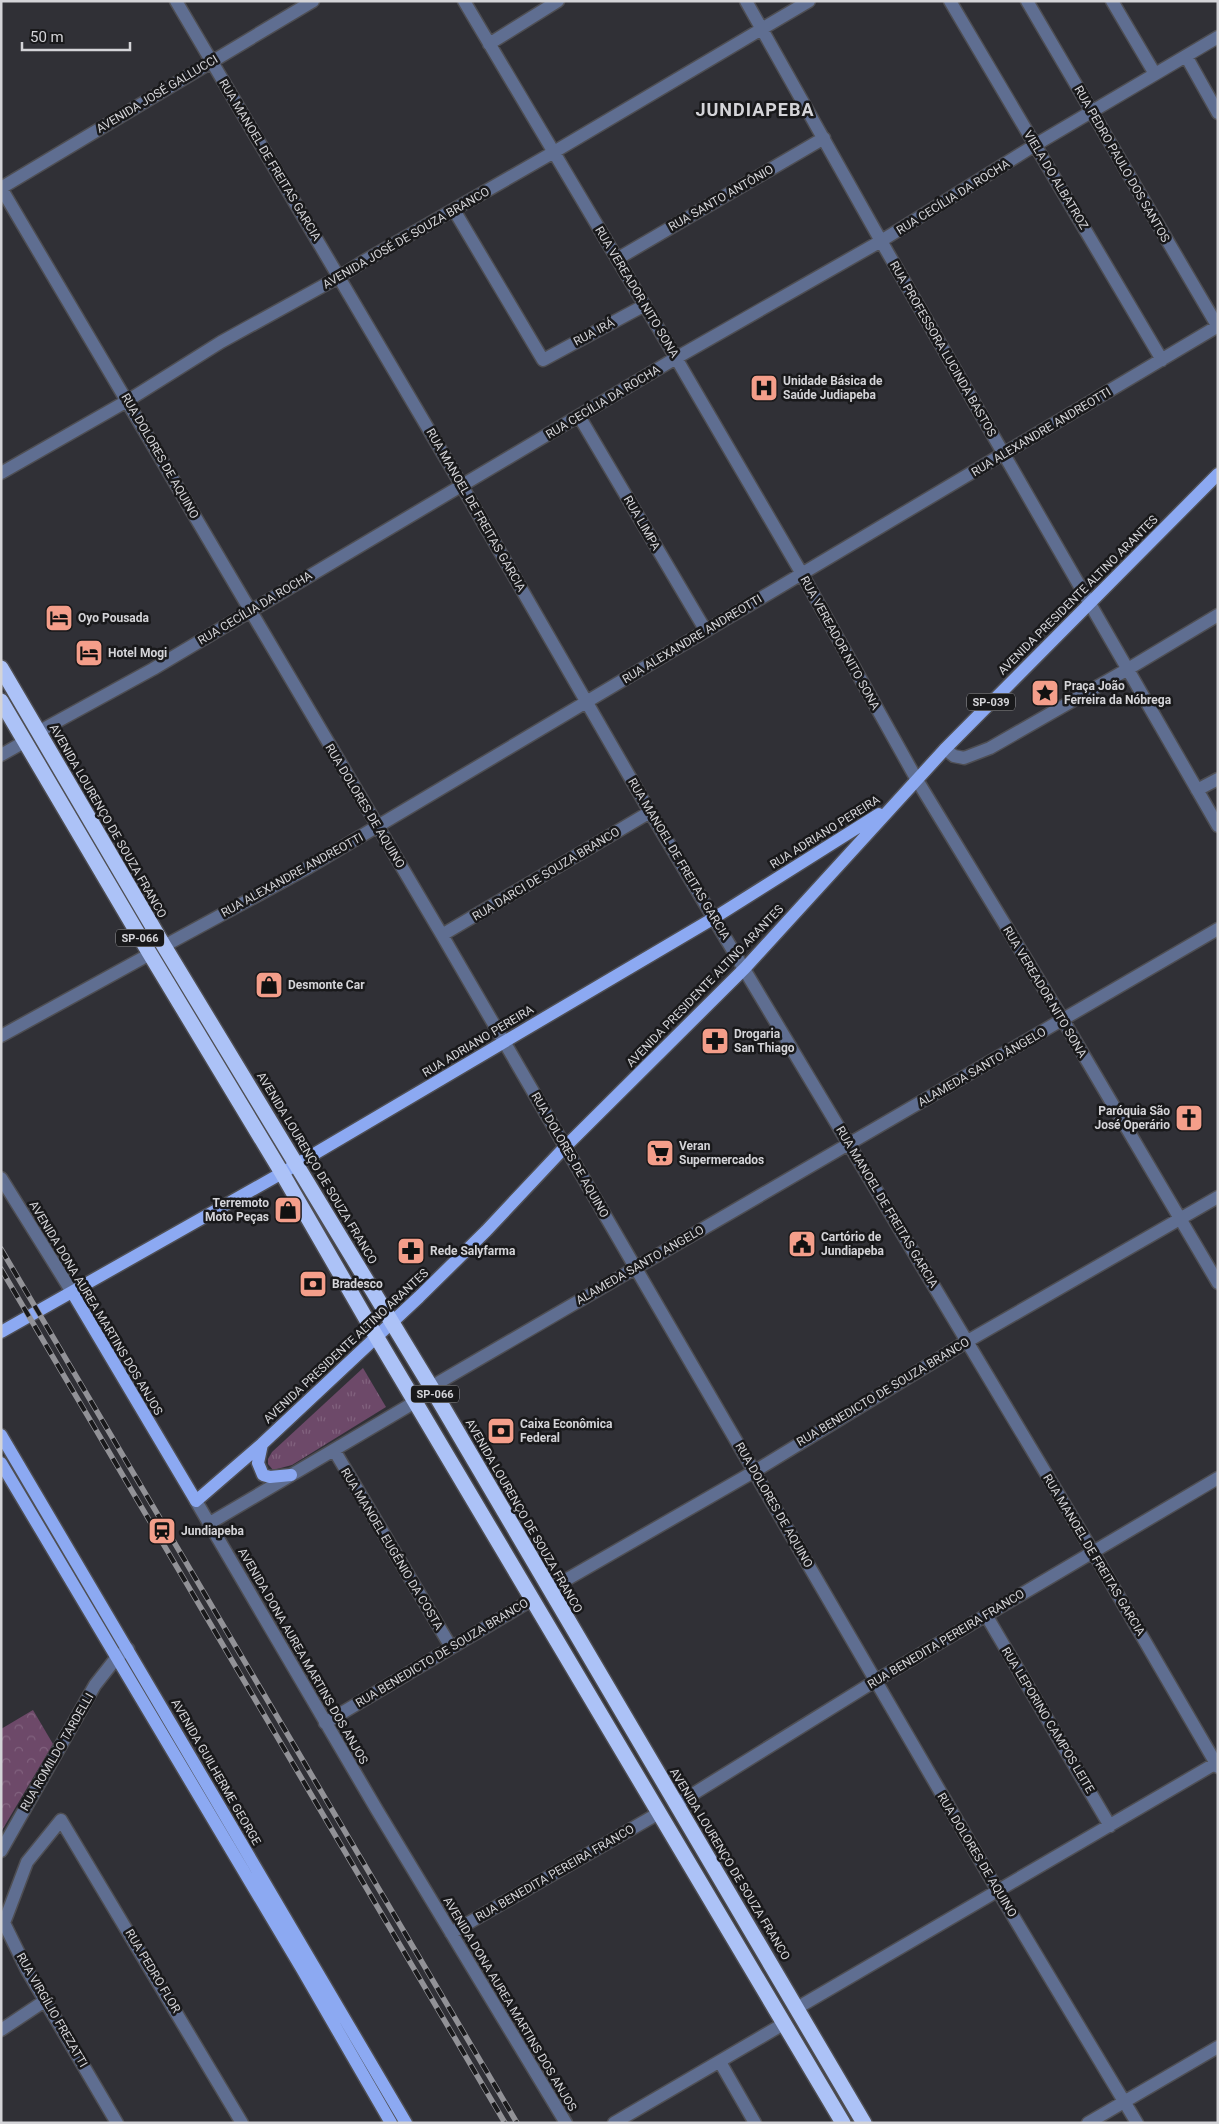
<svg xmlns="http://www.w3.org/2000/svg" width="1219" height="2124" font-family="Roboto,sans-serif">
<style>
.grass{fill:url(#grass-tufts)}
.forest{fill:url(#forest-crowns)}
.lines{fill:none;stroke-linecap:round;stroke-linejoin:round}
.minor-casing{stroke:#4e4e53;stroke-width:15}
.major-casing{stroke:#4e4e53;stroke-width:15}
.highway-casing{stroke:#4e4e53;stroke-width:18}
.minor{stroke:#5f6e91;stroke-width:12}
.major{stroke:#8ca9f2;stroke-width:12}
.highway{stroke:#acc2f7;stroke-width:15}
.rail-casing{stroke:#929297;stroke-width:5.5}
.rail{stroke:#19191b;stroke-width:4;stroke-dasharray:11;stroke-linecap:butt}
.labels{text-anchor:middle;dominant-baseline:central;stroke-width:5;stroke-linejoin:round;paint-order:stroke}
.shield{fill:#19191b;stroke:#9c9c9f;stroke-width:1}
.shield-label{font-size:11px;font-weight:bold;fill:#d4d4d8}
.street-label{font-size:12px;fill:#d4d4d8;stroke:#19191b}
.poi-label{font-size:12px;font-weight:bold;fill:#d4d4d8;stroke:#19191b;text-anchor:start}
.district-label{font-size:18px;font-weight:bold;letter-spacing:1px;fill:#d4d4d8;stroke:#19191b}
</style>
<defs>
<pattern id="grass-tufts" width="24" height="20" patternUnits="userSpaceOnUse" patternTransform="scale(1.25)"><rect width="24" height="20" fill="#6d4969"/><path d="M3 7l-1-3M5 7V3M7 7l1-3M15 17l-1-3M17 17v-4M19 17l1-3" fill="none" stroke="#81627e"/></pattern>
<pattern id="forest-crowns" width="20" height="18" patternUnits="userSpaceOnUse" patternTransform="scale(1.25)"><rect width="20" height="18" fill="#6d4969"/><path d="M2 6a3 3 0 1 1 6 0M12 15a3 3 0 1 1 6 0" fill="none" stroke="#81627e"/></pattern>
</defs>
<rect width="100%" height="100%" fill="#303036"/>
<path class="grass" d="M 363,1368 L 386,1407 L 292,1465 L 273,1470 L 268,1464 L 268,1459 L 272,1452 Z"/>
<path class="forest" d="M 33,1710 L 53,1744 L 1,1832 L 1,1729 Z"/>
<g class="lines">
<defs>
<path id="minor" d="M 176,1 L 462,486 L 650,812 L 1093,1552 L 1218,1767
M 464,1 L 676,358 L 802,574 L 917,780 L 1063,1020 L 1218,1283
M 746,1 L 881,241 L 1218,826
M 950,1 L 1162,360
M 1027,1 L 1218,327
M 1112,1 L 1155,74
M 489,44 L 558,1
M 1186,56 L 1218,113
M 1,188 L 442,935 L 998,1891 L 1137,2123
M 1,188 L 313,1
M 454,210 L 543,360 L 645,305
M 617,259 L 824,138
M 579,416 L 706,631
M 1,473 L 127,401 L 221,342 L 339,277 L 364,261 L 554,152 L 809,1
M 38,732 L 153,669 L 676,358 L 881,241 L 1035,145 L 1218,37
M 945,749 L 954,756 L 964,758 L 990,748 L 1128,669 L 1218,615
M 1,755 L 24,742
M 1197,790 L 1218,779
M 442,935 L 650,812
M 164,946 L 304,870 L 1218,326
M 1,1036 L 150,954
M 1,1178 L 72,1292
M 431,1387 L 1218,929
M 334,1450 L 451,1647
M 196,1501 L 377,1810 L 566,2123
M 210,1523 L 415,1402
M 550,1589 L 755,1471 L 966,1342 L 1218,1197
M 986,1615 L 1110,1826
M 325,1723 L 533,1599
M 677,1804 L 875,1681 L 1218,1478
M 1,1851 L 95,1685 L 117,1657 L 128,1649
M 451,1933 L 659,1813
M 797,2008 L 1218,1762
M 1,2030 L 46,2000
M 720,2062 L 755,2123
M 117,2123 L 27,1970 L 4,1923 L 27,1862 L 61,1820 L 242,2123
M 614,2123 L 785,2023
M 1088,2123 L 1218,2047"/>
<path id="major" d="M 72,1292 L 196,1501 L 262,1444 L 419,1297 L 486,1231 L 565,1147 L 745,968 L 945,749 L 1218,474
M 1,1332 L 282,1173 L 714,918 L 879,814
M 1,1435 L 406,2123
M 262,1444 L 258,1463 L 263,1475 L 270,1477 L 291,1475
M 1,1463 L 302,1969 L 391,2123"/>
<path id="highway" d="M 1,668 L 164,946 L 431,1387 L 864,2123
M 1,701 L 150,954 L 282,1173 L 376,1336 L 843,2123"/>
</defs>
<use href="#minor" class="minor-casing"/>
<use href="#major" class="major-casing"/>
<use href="#highway" class="highway-casing"/>
<use href="#minor" class="minor"/>
<use href="#major" class="major"/>
<use href="#highway" class="highway"/>
<defs>
<path id="rail" d="M 1,1249 L 517,2123
M 1,1269 L 505,2123"/>
</defs>
<use href="#rail" class="rail-casing"/>
<use href="#rail" class="rail"/>
</g>
<defs>
<symbol id="hospital-square" viewBox="-11 -11 22 22"><rect x="-9" y="-9" width="18" height="18" rx="4" fill="#f49e8a" stroke="#19191b"/><path d="M-5-5h3v3.5h4V-5h3V5h-3V1.5h-4V5h-3Z" fill="#111"/></symbol>
<symbol id="hotel-square" viewBox="-11 -11 22 22"><rect x="-9" y="-9" width="18" height="18" rx="4" fill="#f49e8a" stroke="#19191b"/><path d="M-6-4.5h1.5V1H6V5H4.5V3h-9V5H-6ZM-4 0a1.8 1.8 0 1 1 3.6 0ZM.5 0V-2.5h3Q6-2.5 6 0Z" fill="#111"/></symbol>
<symbol id="sight-square" viewBox="-11 -11 22 22"><rect x="-9" y="-9" width="18" height="18" rx="4" fill="#f49e8a" stroke="#19191b"/><path d="M0-6L1.8-2.2L6-1.7L2.9 1.2L3.7 5.4L0 3.3L-3.7 5.4L-2.9 1.2L-6-1.7L-1.8-2.2Z" fill="#111"/></symbol>
<symbol id="shop-square" viewBox="-11 -11 22 22"><rect x="-9" y="-9" width="18" height="18" rx="4" fill="#f49e8a" stroke="#19191b"/><path d="M-5-2.5h2.3a2.7 3.5 0 0 1 5.4 0H5L5.5 6h-11ZM-1.5-2.5h3a1.5 2.3 0 0 0-3 0Z" fill="#111"/></symbol>
<symbol id="pharmacy-square" viewBox="-11 -11 22 22"><rect x="-9" y="-9" width="18" height="18" rx="4" fill="#f49e8a" stroke="#19191b"/><path d="M-2-6h4v4h4v4h-4v4h-4v-4h-4v-4h4Z" fill="#111"/></symbol>
<symbol id="church-square" viewBox="-11 -11 22 22"><rect x="-9" y="-9" width="18" height="18" rx="4" fill="#f49e8a" stroke="#19191b"/><path d="M-1.2-6h2.4v3.5h3.3v2.4h-3.3V6h-2.4V-.1h-3.3v-2.4h3.3Z" fill="#111"/></symbol>
<symbol id="supermarket-square" viewBox="-11 -11 22 22"><rect x="-9" y="-9" width="18" height="18" rx="4" fill="#f49e8a" stroke="#19191b"/><path d="M-6-5.5h2.5l.6 2H6L4.5 2H-2.5L-4.4-4H-6ZM-1.5 3.2a1.3 1.3 0 1 0 .1 0ZM3 3.2a1.3 1.3 0 1 0 .1 0Z" fill="#111"/></symbol>
<symbol id="civic-square" viewBox="-11 -11 22 22"><rect x="-9" y="-9" width="18" height="18" rx="4" fill="#f49e8a" stroke="#19191b"/><path d="M-.6-6.5H3V-4.5H.6V-3L4-1V1h2V6H-6V1h2V-1L-.6-3ZM-1.2 2.5V6h2.4V2.5Z" fill="#111"/></symbol>
<symbol id="bank-square" viewBox="-11 -11 22 22"><rect x="-9" y="-9" width="18" height="18" rx="4" fill="#f49e8a" stroke="#19191b"/><path d="M-6-4H6V4H-6ZM0-2.3a2.3 2.3 0 1 0 0 4.6a2.3 2.3 0 1 0 0-4.6Z" fill="#111"/></symbol>
<symbol id="station-square" viewBox="-11 -11 22 22"><rect x="-9" y="-9" width="18" height="18" rx="4" fill="#f49e8a" stroke="#19191b"/><path d="M-3-6H3Q5-6 5-4V2Q5 4 3 4L4.5 6H3L1.5 4h-3L-3 6H-4.5L-3 4Q-5 4-5 2V-4Q-5-6-3-6ZM-3.5-4v3h7v-3ZM-3.5 1v1.5H-2V1ZM2 1v1.5H3.5V1Z" fill="#111"/></symbol>
</defs>
<g fill-rule="evenodd">
<use href="#hospital-square" x="748" y="372" width="32" height="32"/>
<use href="#hotel-square" x="43" y="602" width="32" height="32"/>
<use href="#hotel-square" x="73" y="637" width="32" height="32"/>
<use href="#sight-square" x="1029" y="677" width="32" height="32"/>
<use href="#shop-square" x="253" y="969" width="32" height="32"/>
<use href="#pharmacy-square" x="699" y="1025" width="32" height="32"/>
<use href="#church-square" x="1173" y="1102" width="32" height="32"/>
<use href="#supermarket-square" x="644" y="1137" width="32" height="32"/>
<use href="#shop-square" x="272" y="1194" width="32" height="32"/>
<use href="#civic-square" x="786" y="1228" width="32" height="32"/>
<use href="#pharmacy-square" x="395" y="1235" width="32" height="32"/>
<use href="#bank-square" x="297" y="1268" width="32" height="32"/>
<use href="#bank-square" x="485" y="1415" width="32" height="32"/>
<use href="#station-square" x="146" y="1515" width="32" height="32"/>
</g>
<g class="labels">
<g class="shield">
<rect x="967" y="693.5" width="48" height="17" rx="4"/>
<rect x="116" y="929.5" width="48" height="17" rx="4"/>
<rect x="411" y="1385.5" width="48" height="17" rx="4"/>
</g>
<g class="shield-label">
<text x="991" y="702">SP-039</text>
<text x="140" y="938">SP-066</text>
<text x="435" y="1394">SP-066</text>
</g>
<g class="street-label">
<text transform="translate(157 94) rotate(-31)">AVENIDA JOSÉ GALLUCCI</text>
<text transform="translate(270 160) rotate(59)">RUA MANOEL DE FREITAS GARCIA</text>
<text transform="translate(1122 164) rotate(60)">RUA PEDRO PAULO DOS SANTOS</text>
<text transform="translate(1056 180) rotate(59)">VIELA DO ALBATROZ</text>
<text transform="translate(953 197) rotate(-32)">RUA CECÍLIA DA ROCHA</text>
<text transform="translate(721 198) rotate(-30)">RUA SANTO ANTÔNIO</text>
<text transform="translate(406 238) rotate(-30)">AVENIDA JOSÉ DE SOUZA BRANCO</text>
<text transform="translate(637 292) rotate(59)">RUA VEREADOR NITO SONA</text>
<text transform="translate(594 332) rotate(-28)">RUA IRÁ</text>
<text transform="translate(943 349) rotate(60)">RUA PROFESSORA LUCINDA BASTOS</text>
<text transform="translate(603 402) rotate(-31)">RUA CECÍLIA DA ROCHA</text>
<text transform="translate(1041 432) rotate(-31)">RUA ALEXANDRE ANDREOTTI</text>
<text transform="translate(160 456) rotate(60)">RUA DOLORES DE AQUINO</text>
<text transform="translate(476 510) rotate(60)">RUA MANOEL DE FREITAS GARCIA</text>
<text transform="translate(642 523) rotate(60)">RUA LIMPA</text>
<text transform="translate(1078 595) rotate(-45)">AVENIDA PRESIDENTE ALTINO ARANTES</text>
<text transform="translate(255 608) rotate(-31)">RUA CECÍLIA DA ROCHA</text>
<text transform="translate(692 639) rotate(-31)">RUA ALEXANDRE ANDREOTTI</text>
<text transform="translate(840 643) rotate(61)">RUA VEREADOR NITO SONA</text>
<text transform="translate(365 806) rotate(59)">RUA DOLORES DE AQUINO</text>
<text transform="translate(108 821) rotate(60)">AVENIDA LOURENÇO DE SOUZA FRANCO</text>
<text transform="translate(825 832) rotate(-32)">RUA ADRIANO PEREIRA</text>
<text transform="translate(679 859) rotate(59)">RUA MANOEL DE FREITAS GARCIA</text>
<text transform="translate(546 874) rotate(-31)">RUA DARCI DE SOUZA BRANCO</text>
<text transform="translate(292 875) rotate(-29)">RUA ALEXANDRE ANDREOTTI</text>
<text transform="translate(705 986) rotate(-46)">AVENIDA PRESIDENTE ALTINO ARANTES</text>
<text transform="translate(1045 992) rotate(59)">RUA VEREADOR NITO SONA</text>
<text transform="translate(478 1041) rotate(-31)">RUA ADRIANO PEREIRA</text>
<text transform="translate(982 1067) rotate(-30)">ALAMEDA SANTO ÂNGELO</text>
<text transform="translate(570 1155) rotate(60)">RUA DOLORES DE AQUINO</text>
<text transform="translate(317 1168) rotate(59)">AVENIDA LOURENÇO DE SOUZA FRANCO</text>
<text transform="translate(887 1207) rotate(59)">RUA MANOEL DE FREITAS GARCIA</text>
<text transform="translate(640 1265) rotate(-30)">ALAMEDA SANTO ANGELO</text>
<text transform="translate(96 1308) rotate(59)">AVENIDA DONA AUREA MARTINS DOS ANJOS</text>
<text transform="translate(346 1346) rotate(-43)">AVENIDA PRESIDENTE ALTINO ARANTES</text>
<text transform="translate(883 1392) rotate(-31)">RUA BENEDICTO DE SOUZA BRANCO</text>
<text transform="translate(774 1505) rotate(60)">RUA DOLORES DE AQUINO</text>
<text transform="translate(524 1516) rotate(60)">AVENIDA LOURENÇO DE SOUZA FRANCO</text>
<text transform="translate(392 1549) rotate(59)">RUA MANOEL EUGÊNIO DA COSTA</text>
<text transform="translate(1094 1555) rotate(59)">RUA MANOEL DE FREITAS GARCIA</text>
<text transform="translate(946 1639) rotate(-31)">RUA BENEDITA PEREIRA FRANCO</text>
<text transform="translate(442 1653) rotate(-31)">RUA BENEDICTO DE SOUZA BRANCO</text>
<text transform="translate(303 1656) rotate(60)">AVENIDA DONA AUREA MARTINS DOS ANJOS</text>
<text transform="translate(1048 1720) rotate(59)">RUA LEPORINO CAMPOS LEITE</text>
<text transform="translate(57 1752) rotate(-60)">RUA ROMILDO TARDELLI</text>
<text transform="translate(216 1772) rotate(60)">AVENIDA GUILHERME GEORGE</text>
<text transform="translate(977 1855) rotate(59)">RUA DOLORES DE AQUINO</text>
<text transform="translate(730 1864) rotate(59)">AVENIDA LOURENÇO DE SOUZA FRANCO</text>
<text transform="translate(555 1873) rotate(-30)">RUA BENEDITA PEREIRA FRANCO</text>
<text transform="translate(153 1971) rotate(59)">RUA PEDRO FLOR</text>
<text transform="translate(510 2004) rotate(59)">AVENIDA DONA AUREA MARTINS DOS ANJOS</text>
<text transform="translate(52 2010) rotate(60)">RUA VIRGÍLIO FREZATTI</text>
</g>
<g class="poi-label">
<text x="783" y="381">Unidade Básica de<tspan x="783" dy="14">Saúde Judiapeba</tspan></text>
<text x="78" y="618">Oyo Pousada</text>
<text x="108" y="653">Hotel Mogi</text>
<text x="1064" y="686">Praça João<tspan x="1064" dy="14">Ferreira da Nóbrega</tspan></text>
<text x="288" y="985">Desmonte Car</text>
<text x="734" y="1034">Drogaria<tspan x="734" dy="14">San Thiago</tspan></text>
<text x="1170" y="1111" text-anchor="end">Paróquia São<tspan x="1170" dy="14">José Operário</tspan></text>
<text x="679" y="1146">Veran<tspan x="679" dy="14">Supermercados</tspan></text>
<text x="269" y="1203" text-anchor="end">Terremoto<tspan x="269" dy="14">Moto Peças</tspan></text>
<text x="821" y="1237">Cartório de<tspan x="821" dy="14">Jundiapeba</tspan></text>
<text x="430" y="1251">Rede Salyfarma</text>
<text x="332" y="1284">Bradesco</text>
<text x="520" y="1424">Caixa Econômica<tspan x="520" dy="14">Federal</tspan></text>
<text x="181" y="1531">Jundiapeba</text>
</g>
<g class="district-label">
<text x="755" y="109">JUNDIAPEBA</text>
</g>
</g>
<rect width="1219" height="2124" fill="none" stroke="#d4d4d8" stroke-width="5"/>
<path d="M22 42v8h108v-8" fill="none" stroke="#d4d4d8" stroke-width="2.5"/>
<text x="30" y="42" font-size="15" fill="#d4d4d8" stroke="#19191b" stroke-width="4" paint-order="stroke">50 m</text>
</svg>
